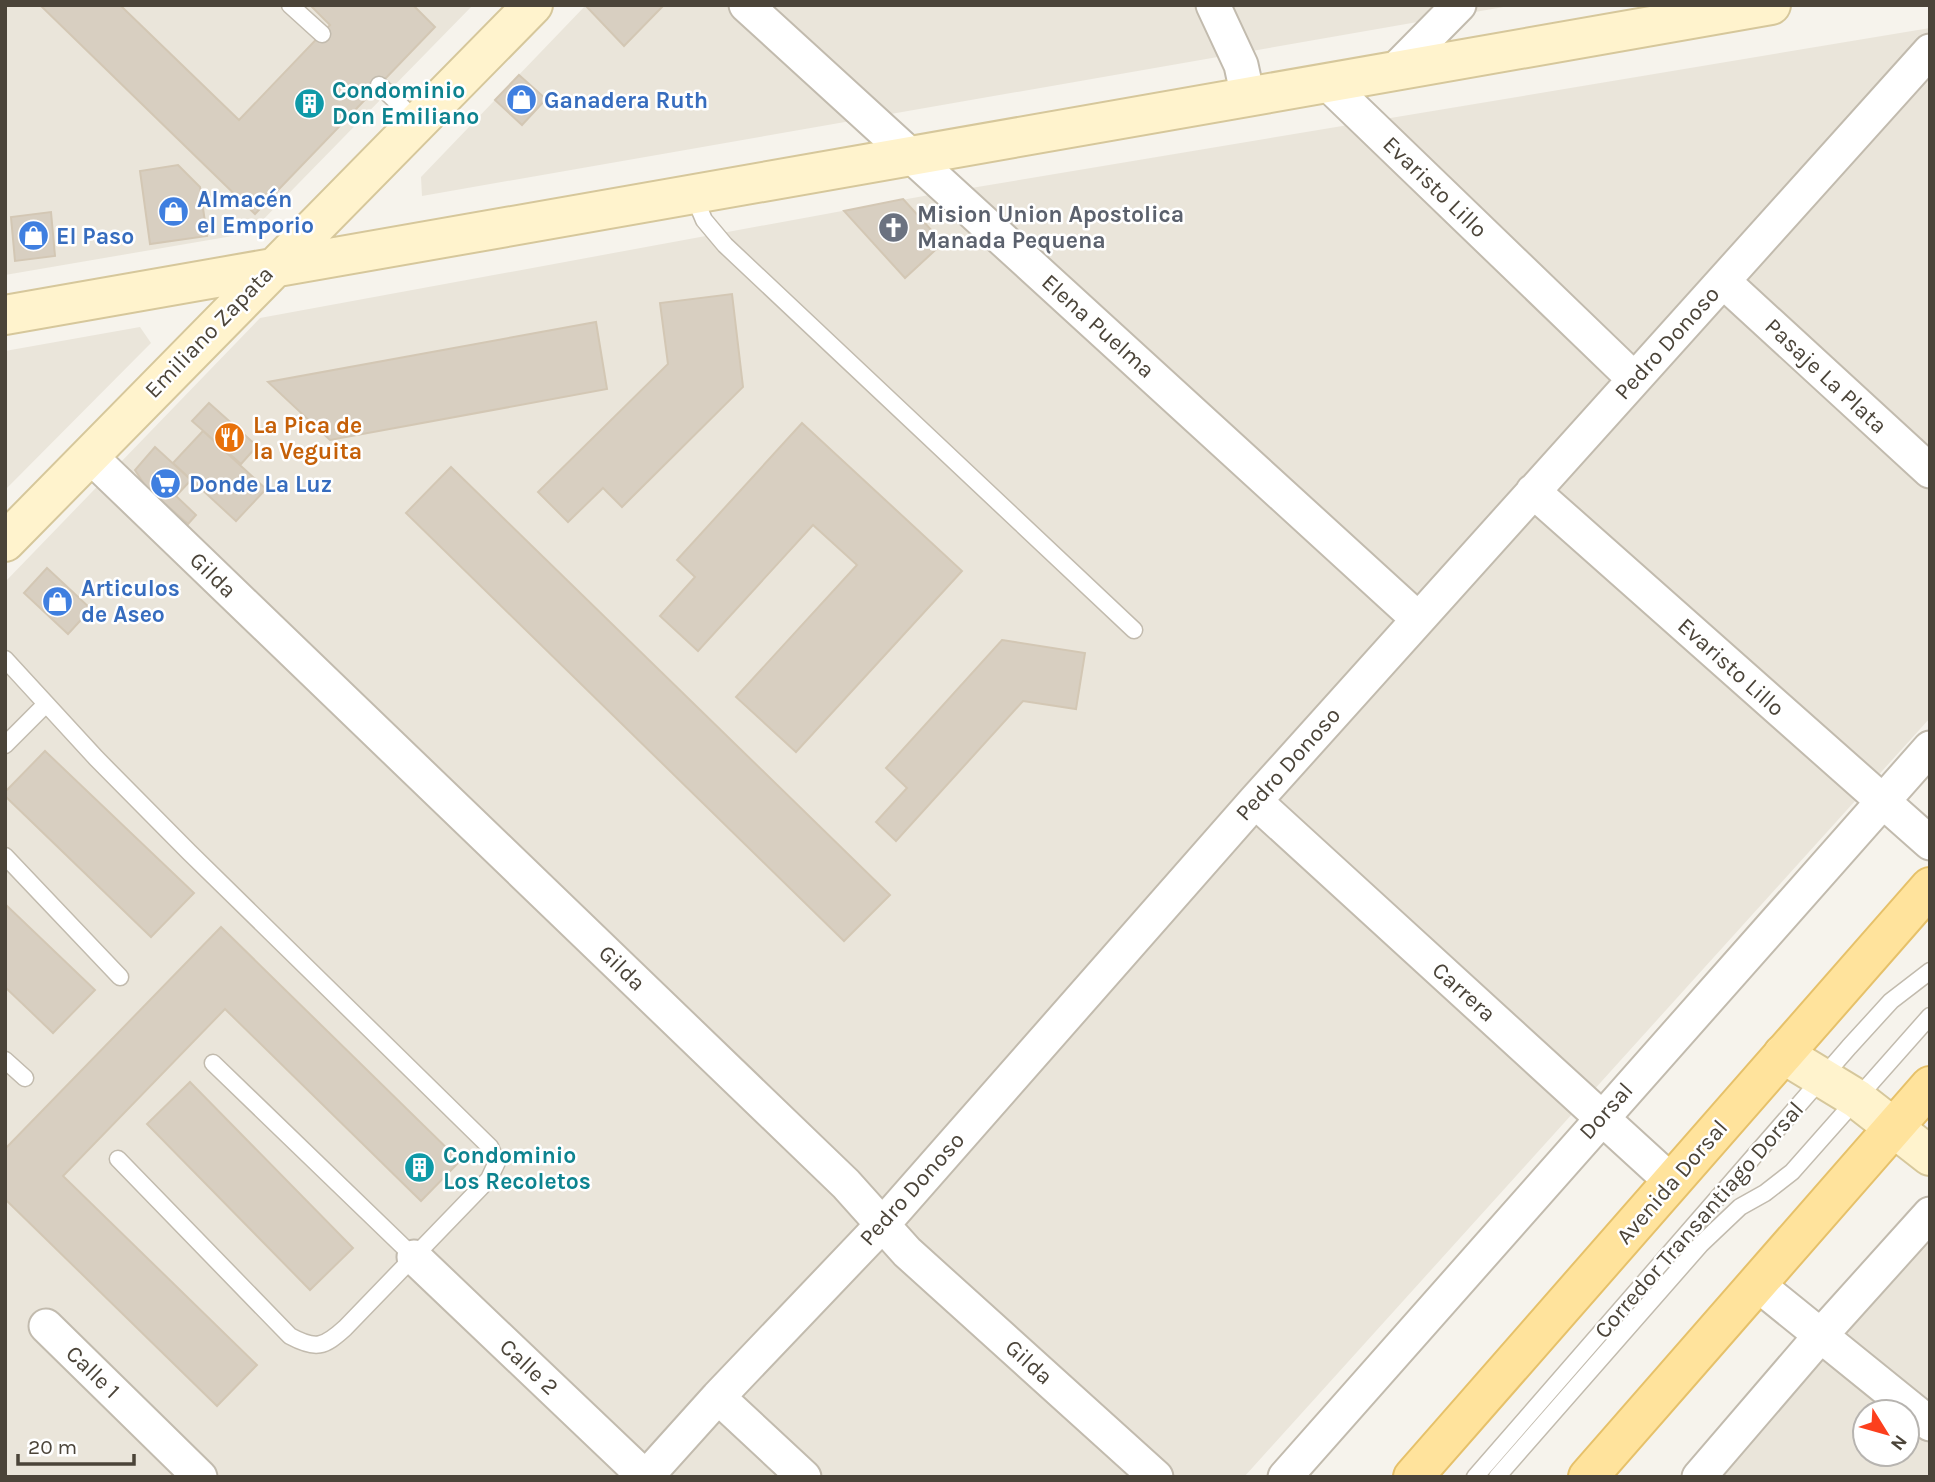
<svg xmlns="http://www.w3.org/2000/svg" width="1935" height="1482" font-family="Karla,sans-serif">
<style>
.residential{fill:#eae5da;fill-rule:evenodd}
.building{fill:#d8cfc1;stroke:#d3c7b4;stroke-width:2}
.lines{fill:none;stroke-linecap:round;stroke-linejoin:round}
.lane-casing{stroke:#c2bbae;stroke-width:19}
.street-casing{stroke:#c2bbae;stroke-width:37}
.secondary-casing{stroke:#d6c79b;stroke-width:42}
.primary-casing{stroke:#e6c16a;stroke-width:42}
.lane{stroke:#fff;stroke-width:16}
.street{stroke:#fff;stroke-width:33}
.secondary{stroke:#fff3cd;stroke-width:38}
.primary{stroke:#ffe39c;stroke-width:38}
.labels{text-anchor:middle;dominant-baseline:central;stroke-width:5;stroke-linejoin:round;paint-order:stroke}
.culture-label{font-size:23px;font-weight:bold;fill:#0d838f;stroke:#fff;text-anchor:start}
.shop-label{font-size:23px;font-weight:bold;fill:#366cbe;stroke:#fff;text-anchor:start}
.street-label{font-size:23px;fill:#4b4439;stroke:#fff}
.worship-label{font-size:23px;font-weight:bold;fill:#5b616d;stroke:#fff;text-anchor:start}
.food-label{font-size:23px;font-weight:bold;fill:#c56008;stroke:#fff;text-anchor:start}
</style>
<rect width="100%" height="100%" fill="#f6f3ec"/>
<path class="residential" d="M 5,5 L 473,5 L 250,233 L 5,275 Z
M 586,5 L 1515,5 L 422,196 L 421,177 Z
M 1930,28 L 1930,718 L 1244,1477 L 5,1477 L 5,582 L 260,318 L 929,195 Z
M 140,327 L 151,343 L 5,490 L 5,351 Z
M 1930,1232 L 1930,1477 L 1709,1477 ZM 1865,1412 L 1907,1412 L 1907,1454 L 1865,1454 Z"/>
<path class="building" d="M 40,5 L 120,5 L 239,120 L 330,25 L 310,5 L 413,5 L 435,27 L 255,214 Z
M 585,5 L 664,5 L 624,46 Z
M 519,75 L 546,99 L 522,125 L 495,100 Z
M 178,165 L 200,187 L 207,236 L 150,244 L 140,171 Z
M 903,199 L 943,243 L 905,278 L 844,211 Z
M 51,212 L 55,256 L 15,261 L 11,217 Z
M 732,294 L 743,387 L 622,507 L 603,488 L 568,522 L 538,492 L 668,364 L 660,303 Z
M 596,322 L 607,389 L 330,440 L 268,382 Z
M 209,403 L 257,446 L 241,464 L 192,421 Z
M 802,423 L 962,571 L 796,752 L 736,697 L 857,565 L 813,525 L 698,651 L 660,616 L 695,577 L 677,560 Z
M 203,431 L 266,489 L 236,521 L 173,463 Z
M 155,447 L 191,480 L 176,496 L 196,515 L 188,524 L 146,487 L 135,470 Z
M 451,467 L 890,895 L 844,941 L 406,513 Z
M 47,568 L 91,609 L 68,634 L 24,593 Z
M 1002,640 L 1085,653 L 1076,709 L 1023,701 L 896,841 L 876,822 L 907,788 L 886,768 Z
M 45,751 L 194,893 L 151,937 L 5,796 L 5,792 Z
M 5,904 L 95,990 L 53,1033 L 5,987 Z
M 221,927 L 460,1161 L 421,1201 L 225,1009 L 63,1176 L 257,1365 L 217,1406 L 5,1199 L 5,1149 Z
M 190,1082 L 353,1248 L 310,1290 L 147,1124 Z"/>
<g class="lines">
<defs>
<path id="lane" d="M 290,5 L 322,34
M 379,85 L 418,122
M 693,194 L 704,220 L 725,245 L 1134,630
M 5,659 L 96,758 L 189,852 L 490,1147 L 497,1162 L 489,1179 L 345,1328 C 324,1347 316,1350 290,1336 L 118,1159
M 5,745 L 45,705
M 5,856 L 120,977
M 5,1060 L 25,1078
M 213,1063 L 414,1257
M 1475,1477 L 1849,1047 L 1891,1001 L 1930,971
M 1497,1477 L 1701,1244 L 1740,1207 L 1765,1193 L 1792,1172 L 1930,1016"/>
<path id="street" d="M 746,5 L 1418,619
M 1213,5 L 1241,65 L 1248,97
M 1393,72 L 1459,5
M 1327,83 L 1634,379
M 1723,281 L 1930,471
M 89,455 L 846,1184 L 907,1252 L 1156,1477
M 1533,491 L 1930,843
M 1255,801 L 1673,1183
M 414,1257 L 645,1477
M 1757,1284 L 1930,1424
M 46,1326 L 200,1477
M 718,1397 L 804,1477
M 646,1477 L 718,1397 L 883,1224 L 1255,801 L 1930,51
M 1285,1477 L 1930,748
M 1699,1477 L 1821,1335 L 1930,1214"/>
<path id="secondary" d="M 5,315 L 1771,5
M 5,542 L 533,5
M 1783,1054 L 1857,1099 L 1930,1156"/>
<path id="primary" d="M 1413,1477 L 1930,887
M 1588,1477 L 1930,1086"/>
</defs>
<use href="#lane" class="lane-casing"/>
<use href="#street" class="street-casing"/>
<use href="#secondary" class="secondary-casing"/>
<use href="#primary" class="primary-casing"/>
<use href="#lane" class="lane"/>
<use href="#street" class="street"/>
<use href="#secondary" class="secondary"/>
<use href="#primary" class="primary"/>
</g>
<defs>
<symbol id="shop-disc" viewBox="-11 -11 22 22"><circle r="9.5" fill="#3f7fe0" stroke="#fff"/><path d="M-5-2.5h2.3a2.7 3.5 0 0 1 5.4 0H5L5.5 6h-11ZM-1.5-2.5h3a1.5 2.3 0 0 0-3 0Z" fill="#fff"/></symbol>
<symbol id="building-disc" viewBox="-11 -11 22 22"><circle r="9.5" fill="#0f9aa8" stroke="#fff"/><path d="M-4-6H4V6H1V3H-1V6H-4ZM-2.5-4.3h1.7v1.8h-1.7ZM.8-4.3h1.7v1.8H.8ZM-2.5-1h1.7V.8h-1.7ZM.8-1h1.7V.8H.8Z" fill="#fff"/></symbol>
<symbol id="church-disc" viewBox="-11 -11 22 22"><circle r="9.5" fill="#6b7280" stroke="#fff"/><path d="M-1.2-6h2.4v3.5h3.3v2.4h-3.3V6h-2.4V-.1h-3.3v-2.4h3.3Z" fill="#fff"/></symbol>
<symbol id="restaurant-disc" viewBox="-11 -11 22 22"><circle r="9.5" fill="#e8710a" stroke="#fff"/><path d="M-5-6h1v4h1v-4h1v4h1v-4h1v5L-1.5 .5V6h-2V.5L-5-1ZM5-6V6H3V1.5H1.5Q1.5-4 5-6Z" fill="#fff"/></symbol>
<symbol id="supermarket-disc" viewBox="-11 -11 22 22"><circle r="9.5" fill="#3f7fe0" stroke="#fff"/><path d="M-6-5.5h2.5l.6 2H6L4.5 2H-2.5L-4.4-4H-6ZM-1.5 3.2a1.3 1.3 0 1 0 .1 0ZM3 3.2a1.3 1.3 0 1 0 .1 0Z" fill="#fff"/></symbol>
</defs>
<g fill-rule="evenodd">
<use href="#shop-disc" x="504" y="82" width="35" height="35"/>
<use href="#building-disc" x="292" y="86" width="35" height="35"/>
<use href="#shop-disc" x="156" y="194" width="35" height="35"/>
<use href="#church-disc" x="876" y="210" width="35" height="35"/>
<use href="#shop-disc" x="16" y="218" width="35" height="35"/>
<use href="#restaurant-disc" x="212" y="420" width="35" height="35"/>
<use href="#supermarket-disc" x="148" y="466" width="35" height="35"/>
<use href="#shop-disc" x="40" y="584" width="35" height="35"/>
<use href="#building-disc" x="402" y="1150" width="35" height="35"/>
</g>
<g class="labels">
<g class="culture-label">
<text x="332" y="90">Condominio<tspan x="332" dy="26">Don Emiliano</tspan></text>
<text x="443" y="1155">Condominio<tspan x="443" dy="26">Los Recoletos</tspan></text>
</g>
<g class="shop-label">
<text x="544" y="100">Ganadera Ruth</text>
<text x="197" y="199">Almacén<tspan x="197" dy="26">el Emporio</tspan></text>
<text x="56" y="236">El Paso</text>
<text x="189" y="484">Donde La Luz</text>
<text x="81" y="588">Articulos<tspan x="81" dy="26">de Aseo</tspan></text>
</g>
<g class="street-label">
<text transform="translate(1435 187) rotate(44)">Evaristo Lillo</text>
<text transform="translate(1098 326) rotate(42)">Elena Puelma</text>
<text transform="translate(209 332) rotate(-46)">Emiliano Zapata</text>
<text transform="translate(1667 343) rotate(-48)">Pedro Donoso</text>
<text transform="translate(1826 376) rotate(43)">Pasaje La Plata</text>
<text transform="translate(213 575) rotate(44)">Gilda</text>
<text transform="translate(1731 667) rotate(42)">Evaristo Lillo</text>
<text transform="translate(1288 764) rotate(-48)">Pedro Donoso</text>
<text transform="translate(622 968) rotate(44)">Gilda</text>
<text transform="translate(1464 992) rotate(42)">Carrera</text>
<text transform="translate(1606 1111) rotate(-48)">Dorsal</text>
<text transform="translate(1672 1182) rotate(-49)">Avenida Dorsal</text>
<text transform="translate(912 1189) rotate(-48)">Pedro Donoso</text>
<text transform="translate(1699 1220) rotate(-49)">Corredor Transantiago Dorsal</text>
<text transform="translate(1029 1362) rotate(42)">Gilda</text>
<text transform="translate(529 1367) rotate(43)">Calle 2</text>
<text transform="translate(93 1372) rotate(44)">Calle 1</text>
</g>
<g class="worship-label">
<text x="917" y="214">Mision Union Apostolica<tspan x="917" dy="26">Manada Pequena</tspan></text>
</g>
<g class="food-label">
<text x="253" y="425">La Pica de<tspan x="253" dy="26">la Veguita</tspan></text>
</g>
</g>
<rect width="1935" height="1482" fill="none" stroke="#4b4439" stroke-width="14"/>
<g transform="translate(1886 1433) rotate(127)"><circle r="33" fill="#ffffff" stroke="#b7b4b0" stroke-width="2"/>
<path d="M0-5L12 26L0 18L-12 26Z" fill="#fc3f1d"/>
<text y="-10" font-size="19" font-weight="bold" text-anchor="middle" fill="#4b4439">N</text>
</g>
<path d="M18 1454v10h116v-10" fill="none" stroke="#4b4439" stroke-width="3.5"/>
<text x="28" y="1454" font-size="21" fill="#4b4439" stroke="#ffffff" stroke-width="5" paint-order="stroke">20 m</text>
</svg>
